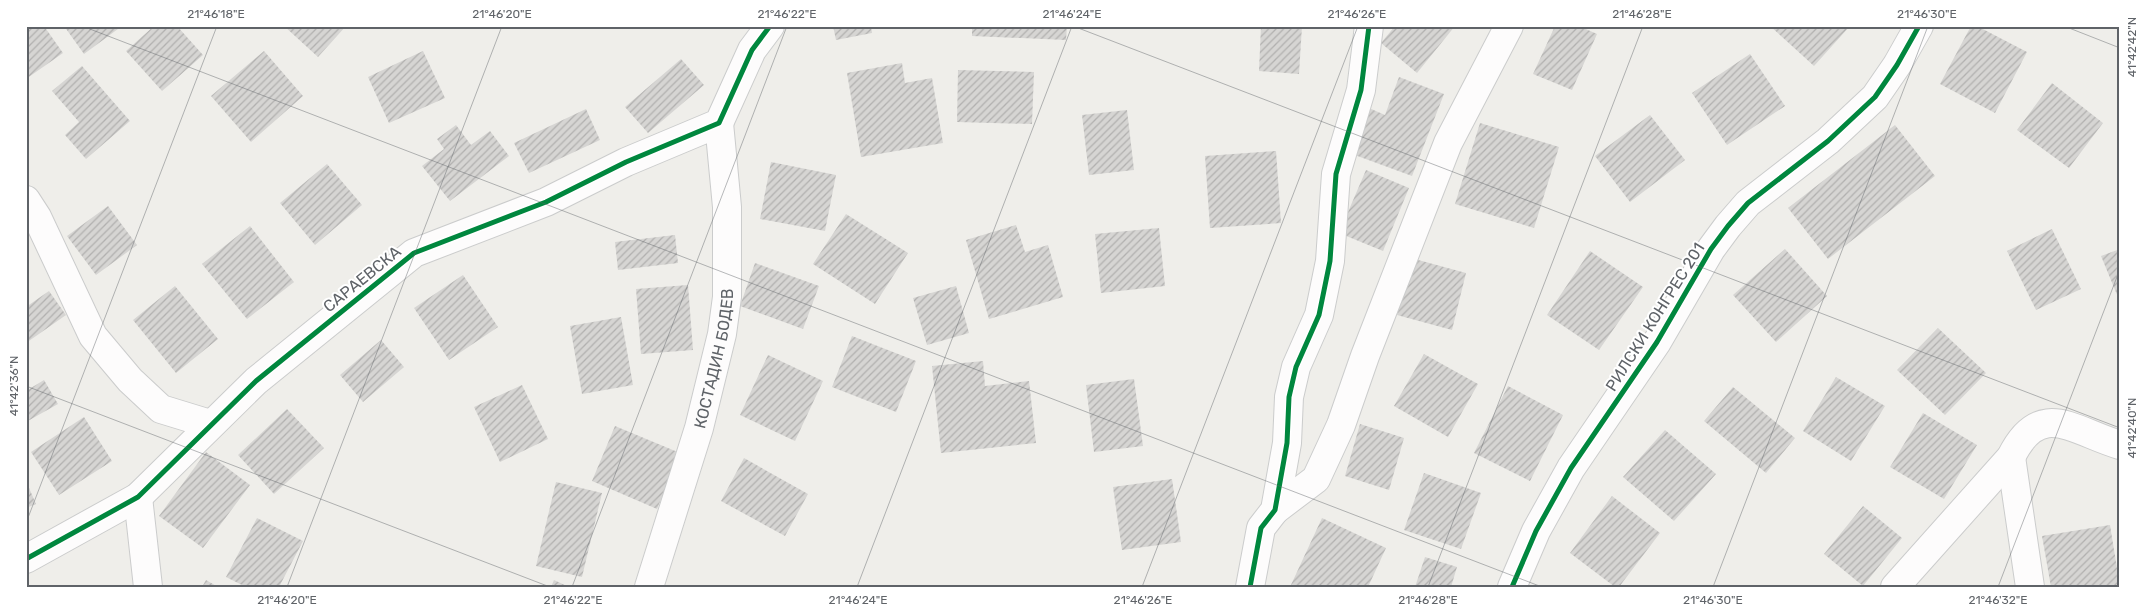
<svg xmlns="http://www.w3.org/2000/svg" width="2146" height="613" font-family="Rubik,sans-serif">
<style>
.building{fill:url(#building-hatch)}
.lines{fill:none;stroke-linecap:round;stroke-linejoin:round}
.minor-casing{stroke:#cbcccc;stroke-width:30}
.minor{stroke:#fdfcfc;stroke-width:28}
.cycleway-casing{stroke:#fff;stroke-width:8}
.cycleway{stroke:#00873e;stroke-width:5}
.ticks{fill:none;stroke:#5f6368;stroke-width:1;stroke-opacity:0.45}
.labels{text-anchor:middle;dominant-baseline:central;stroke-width:4;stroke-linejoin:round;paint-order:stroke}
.street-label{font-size:16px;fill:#5f6368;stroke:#fff}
.neatline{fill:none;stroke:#5f6368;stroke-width:2}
.ticks-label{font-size:12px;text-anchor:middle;fill:#5f6368}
</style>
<defs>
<pattern id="building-hatch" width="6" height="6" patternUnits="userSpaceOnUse" patternTransform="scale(1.25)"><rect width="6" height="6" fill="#d6d5d3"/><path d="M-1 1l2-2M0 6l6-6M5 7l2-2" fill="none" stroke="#b1b0af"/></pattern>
</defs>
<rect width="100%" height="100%" fill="#efeeea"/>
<path class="building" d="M 26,26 L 44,26 L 63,53 L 26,79 Z
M 64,26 L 122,26 L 84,54 Z
M 154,26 L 177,26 L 203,55 L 162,91 L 126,51 Z
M 284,26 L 346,26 L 318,57 Z
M 833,26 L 871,26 L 872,33 L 836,40 Z
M 972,26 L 1067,26 L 1066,40 L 972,36 Z
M 1261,26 L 1302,26 L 1299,74 L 1259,71 Z
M 1395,26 L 1455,26 L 1417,73 L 1381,43 Z
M 1555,26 L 1579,26 L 1597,34 L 1572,90 L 1533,74 Z
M 1770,26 L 1850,26 L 1814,66 Z
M 1971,26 L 1977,26 L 2027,52 L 1995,113 L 1940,84 Z
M 264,51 L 303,96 L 251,142 L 211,96 Z
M 423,51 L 445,98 L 389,123 L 368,77 Z
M 1750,54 L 1785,106 L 1727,145 L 1692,93 Z
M 681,59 L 704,85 L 648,133 L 625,107 Z
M 902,63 L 905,83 L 932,78 L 943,143 L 861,157 L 847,73 Z
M 82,66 L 130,121 L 86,159 L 65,135 L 79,122 L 52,91 Z
M 958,70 L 1034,72 L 1032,124 L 957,122 Z
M 1399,77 L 1444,94 L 1412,176 L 1352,154 L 1369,108 L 1385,115 Z
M 2052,83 L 2103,123 L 2069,168 L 2017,130 Z
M 586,109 L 600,140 L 529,173 L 514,143 Z
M 1127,110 L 1134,170 L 1089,175 L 1082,115 Z
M 1650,115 L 1685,160 L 1630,202 L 1595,156 Z
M 1480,123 L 1559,147 L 1534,228 L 1455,204 Z
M 456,125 L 471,145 L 490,131 L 509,156 L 450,201 L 422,166 L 444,149 L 437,139 Z
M 1895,125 L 1935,176 L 1828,259 L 1788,208 Z
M 1276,151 L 1281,223 L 1210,228 L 1205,156 Z
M 771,162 L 836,175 L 825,231 L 760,219 Z
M 327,164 L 362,205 L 315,245 L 280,203 Z
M 1366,170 L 1409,188 L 1383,251 L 1339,233 Z
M 108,206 L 137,245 L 96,275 L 67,236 Z
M 846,214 L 908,253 L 875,304 L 813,264 Z
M 1016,225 L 1025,252 L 1048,245 L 1063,297 L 989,319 L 966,240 Z
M 250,226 L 294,282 L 247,319 L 202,264 Z
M 1159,228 L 1165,286 L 1101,293 L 1095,234 Z
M 2052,229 L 2081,289 L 2036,310 L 2007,251 Z
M 675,235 L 678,263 L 618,270 L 615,242 Z
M 1785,249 L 1827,296 L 1776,342 L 1733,295 Z
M 2120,249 L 2120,302 L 2101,256 Z
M 1590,251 L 1643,287 L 1599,350 L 1547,315 Z
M 1411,258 L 1466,273 L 1452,330 L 1397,315 Z
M 755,263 L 819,286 L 803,329 L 740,306 Z
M 463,275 L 498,327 L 449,360 L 414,308 Z
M 688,285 L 693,350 L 641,354 L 636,289 Z
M 175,286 L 218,339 L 176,373 L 133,320 Z
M 956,286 L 969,333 L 927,345 L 913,298 Z
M 49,291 L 66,315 L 26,343 L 26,307 Z
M 621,317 L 633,385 L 582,394 L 570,326 Z
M 1938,328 L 1986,373 L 1945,415 L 1897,370 Z
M 852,336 L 916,361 L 896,412 L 832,387 Z
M 381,340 L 404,367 L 363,402 L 340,375 Z
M 1424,354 L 1478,384 L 1448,437 L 1394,406 Z
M 768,355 L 823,381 L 795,441 L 740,415 Z
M 983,361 L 985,386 L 1029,381 L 1036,443 L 941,453 L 932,366 Z
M 1836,377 L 1885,406 L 1851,461 L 1803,431 Z
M 1134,379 L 1143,446 L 1094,452 L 1086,385 Z
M 44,380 L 58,404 L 26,422 L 26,391 Z
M 522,385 L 548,439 L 500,462 L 474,407 Z
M 1508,386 L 1563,415 L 1530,481 L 1474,453 Z
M 1733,387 L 1795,438 L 1766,473 L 1704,421 Z
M 287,409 L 324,448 L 274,494 L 238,455 Z
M 1923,413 L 1977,445 L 1944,499 L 1890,467 Z
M 84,417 L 112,461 L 59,495 L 31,452 Z
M 1360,424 L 1404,438 L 1389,490 L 1345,476 Z
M 615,426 L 680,453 L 657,509 L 592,481 Z
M 1665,430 L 1716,474 L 1674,521 L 1623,477 Z
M 206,452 L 250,485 L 203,548 L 159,516 Z
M 744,458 L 808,494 L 785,536 L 721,501 Z
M 1424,473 L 1481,493 L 1461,549 L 1404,530 Z
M 1172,479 L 1181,542 L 1122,550 L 1113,487 Z
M 26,481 L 36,504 L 26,508 Z
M 556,482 L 602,493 L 582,577 L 536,566 Z
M 1612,496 L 1660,533 L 1619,587 L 1615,587 L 1570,553 Z
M 1863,506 L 1902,538 L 1863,586 L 1824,554 Z
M 257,518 L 303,541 L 279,587 L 246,587 L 226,577 Z
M 1322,518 L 1386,548 L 1368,587 L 1290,587 Z
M 2110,525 L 2120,587 L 2051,587 L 2042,536 Z
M 1425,557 L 1457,567 L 1451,587 L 1415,587 Z
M 206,580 L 218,587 L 202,587 Z
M 554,580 L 569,587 L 551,587 Z"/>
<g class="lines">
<defs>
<g id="minor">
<path d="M 26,200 L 37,217 L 93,336 L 130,380 L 161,409 L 210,424"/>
<path d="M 2011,457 L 2030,587"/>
<path d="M 138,497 L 148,587"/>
<path d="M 1275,510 L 1316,479 L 1341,425 L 1365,356 L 1448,143 L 1509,26"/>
<path d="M 26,559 L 138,497 L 256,381 L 414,253 L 546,202 L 626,162 L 719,123 L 752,50 L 770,26"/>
<path id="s1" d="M 649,587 L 699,428 L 722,334 L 727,297 L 727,207 L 719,123"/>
<path d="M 1250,587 L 1261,528 L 1275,510 L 1287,443 L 1289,397 L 1296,367 L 1319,315 L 1330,261 L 1336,174 L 1361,90 L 1369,26"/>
<path d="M 1512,587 L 1536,531 L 1571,468 L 1657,342 L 1711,249 L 1728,226 L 1748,203 L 1828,141 L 1875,97 L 1897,65 L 1919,26"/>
<path d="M 1895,587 L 2011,457 C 2040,398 2073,431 2120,445"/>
</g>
</defs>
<use href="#minor" class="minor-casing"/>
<use href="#minor" class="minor"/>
<defs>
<path id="cycleway" d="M 26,559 L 138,497 L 256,381 L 414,253 L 546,202 L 626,162 L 719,123 L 752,50 L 770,26
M 1250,587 L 1261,528 L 1275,510 L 1287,443 L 1289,397 L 1296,367 L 1319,315 L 1330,261 L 1336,174 L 1361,90 L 1369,26
M 1512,587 L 1536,531 L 1571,468 L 1657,342 L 1711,249 L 1728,226 L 1748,203 L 1828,141 L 1875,97 L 1897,65 L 1919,26"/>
</defs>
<use href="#cycleway" class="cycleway-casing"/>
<use href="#cycleway" class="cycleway"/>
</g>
<path class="ticks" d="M 82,26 L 1542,587M 1073,26 L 2120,428M 2064,26 L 2120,48M 26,386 L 550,587M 26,523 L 217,26M 287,587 L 502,26M 572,587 L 787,26M 857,587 L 1072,26M 1142,587 L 1358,26M 1428,587 L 1643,26M 1713,587 L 1928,26M 1998,587 L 2120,269"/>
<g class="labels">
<g class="street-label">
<text transform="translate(362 279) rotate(-39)">САРАЕВСКА</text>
<text transform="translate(1655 317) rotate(-58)">РИЛСКИ КОНГРЕС 201</text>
<text stroke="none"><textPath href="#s1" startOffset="238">КОСТАДИН БОДЕВ</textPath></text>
</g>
</g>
<rect width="2146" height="613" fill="none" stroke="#ffffff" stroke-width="55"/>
<rect x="28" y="28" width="2090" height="558" class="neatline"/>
<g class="ticks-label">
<text x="216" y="18">21°46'18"E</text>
<text x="502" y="18">21°46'20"E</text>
<text x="787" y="18">21°46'22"E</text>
<text x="1072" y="18">21°46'24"E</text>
<text x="1357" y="18">21°46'26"E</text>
<text x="1642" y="18">21°46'28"E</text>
<text x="1927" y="18">21°46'30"E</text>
<text transform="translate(2132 47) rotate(-90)" y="4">41°42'42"N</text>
<text transform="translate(14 386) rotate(-90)" y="4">41°42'36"N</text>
<text transform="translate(2132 428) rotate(-90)" y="4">41°42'40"N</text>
<text x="287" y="604">21°46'20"E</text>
<text x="573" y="604">21°46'22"E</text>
<text x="858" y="604">21°46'24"E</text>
<text x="1143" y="604">21°46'26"E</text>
<text x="1428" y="604">21°46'28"E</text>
<text x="1713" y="604">21°46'30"E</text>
<text x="1998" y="604">21°46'32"E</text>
</g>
</svg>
